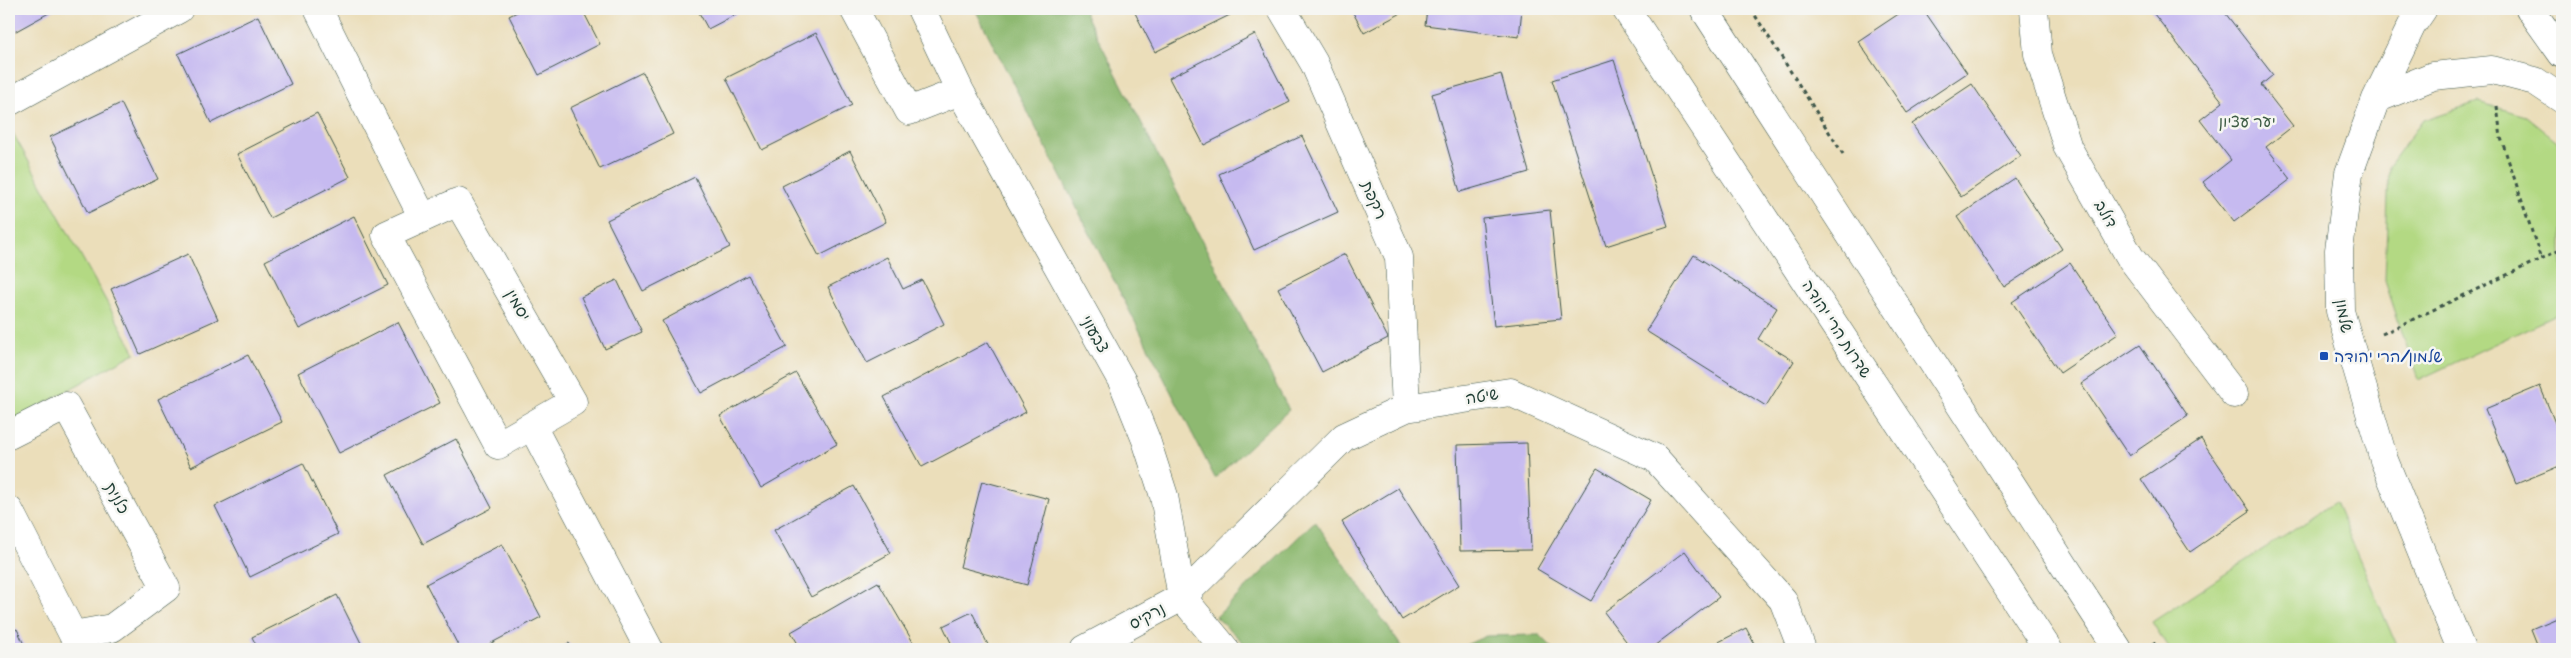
<svg xmlns="http://www.w3.org/2000/svg" width="2571" height="658" font-family="Sriracha,'Playpen Sans Hebrew',sans-serif">
<style>
.green{fill:#b3d983;stroke:#698b5c}
.forest{fill:#8eb971;stroke:#567b52}
.building{fill:#c6baf0}
.lines{fill:none;stroke-linecap:round;stroke-linejoin:round}
.minor-casing{stroke:#3e5548;stroke-width:29}
.tertiary-casing{stroke:#3e5548;stroke-width:29}
.path{stroke:#3e5548;stroke-width:3;stroke-dasharray:4 4;stroke-linecap:butt}
.minor{stroke:#fff;stroke-width:28}
.tertiary{stroke:#fff;stroke-width:28}
.transit-dot{fill:#1a4fb4;stroke:#f6f6f2;stroke-width:2}
.labels{text-anchor:middle;dominant-baseline:central;stroke-width:5;stroke-linejoin:round;paint-order:stroke}
.park-label{font-size:16px;fill:#3d5c44;stroke:#f6f6f2}
.street-label{font-size:16px;fill:#1f3d34;stroke:#f6f6f2}
.transit-label{font-size:16px;fill:#164399;stroke:#f6f6f2;text-anchor:start}
</style>
<rect width="100%" height="100%" fill="#f6f6f2"/>
<filter id="ink" filterUnits="userSpaceOnUse"><feTurbulence type="fractalNoise" baseFrequency=".02" numOctaves="2"/><feDisplacementMap in="SourceGraphic" scale="10" xChannelSelector="R" yChannelSelector="G"/><feConvolveMatrix kernelMatrix="1 2 1 2 8 2 1 2 1" color-interpolation-filters="sRGB"/></filter>
<filter id="wash" filterUnits="userSpaceOnUse"><feTurbulence type="fractalNoise" baseFrequency=".0096" numOctaves="4" result="noise"/><feDisplacementMap in="SourceGraphic" scale="20" xChannelSelector="R" yChannelSelector="G"/><feGaussianBlur stdDeviation="1.12" result="paint"/><feColorMatrix in="noise" values="0 0 0 0 0 0 0 0 0 0 0 0 0 0 0 0 0 1.4 0 .05"/><feComposite in="paint" operator="in"/></filter>
<g filter="url(#wash)">
<rect width="100%" height="100%" fill="#ebdeba"/>
<path class="green" d="M 2478,102 L 2526,116 L 2562,145 L 2562,312 L 2418,380 L 2385,281 L 2389,166 L 2423,120 Z
M 9,126 L 135,353 L 9,423 Z
M 2335,502 L 2398,649 L 2169,649 L 2152,622 Z"/>
<path class="forest" d="M 975,9 L 1083,9 L 1289,410 L 1215,478 Z
M 1315,521 L 1403,649 L 1250,649 L 1216,617 Z
M 1540,635 L 1554,649 L 1457,649 L 1486,636 Z"/>
<g id="blocks">
<path class="building" d="M 9,9 L 56,9 L 9,35 Z
M 523,9 L 582,9 L 600,44 L 539,75 L 509,16 Z
M 697,9 L 746,9 L 708,29 Z
M 1133,9 L 1242,9 L 1155,52 Z
M 1351,9 L 1409,9 L 1364,33 Z
M 1427,9 L 1522,9 L 1519,37 L 1425,25 Z
M 1906,9 L 1923,9 L 1967,73 L 1907,113 L 1858,41 Z
M 2150,9 L 2222,9 L 2273,75 L 2261,85 L 2293,126 L 2266,147 L 2291,179 L 2234,222 L 2203,182 L 2231,160 L 2200,120 L 2223,102 Z
M 258,16 L 291,84 L 211,123 L 178,54 Z
M 816,33 L 852,105 L 762,150 L 726,78 Z
M 1255,34 L 1290,102 L 1204,145 L 1169,78 Z
M 1614,60 L 1668,226 L 1606,246 L 1552,80 Z
M 643,72 L 673,134 L 600,169 L 570,108 Z
M 1501,74 L 1529,172 L 1460,192 L 1432,94 Z
M 1972,84 L 2021,156 L 1961,197 L 1912,124 Z
M 121,103 L 158,179 L 88,213 L 50,137 Z
M 317,113 L 350,177 L 270,218 L 237,154 Z
M 1302,136 L 1338,212 L 1254,250 L 1219,174 Z
M 850,151 L 886,222 L 819,256 L 782,186 Z
M 695,177 L 730,247 L 643,291 L 607,220 Z
M 2015,178 L 2062,249 L 2004,287 L 1957,217 Z
M 1550,210 L 1561,319 L 1494,326 L 1482,218 Z
M 354,216 L 388,285 L 299,329 L 265,261 Z
M 188,254 L 218,319 L 140,354 L 111,289 Z
M 1345,254 L 1388,338 L 1322,372 L 1278,288 Z
M 1694,255 L 1777,308 L 1758,339 L 1794,361 L 1766,406 L 1646,331 Z
M 887,257 L 903,289 L 922,280 L 944,324 L 867,363 L 828,287 Z
M 2070,263 L 2118,334 L 2060,373 L 2012,302 Z
M 748,275 L 787,347 L 701,393 L 662,321 Z
M 617,280 L 642,332 L 605,349 L 581,297 Z
M 398,322 L 440,403 L 339,453 L 298,373 Z
M 988,342 L 1026,412 L 922,467 L 884,397 Z
M 2140,345 L 2188,416 L 2129,456 L 2081,384 Z
M 248,355 L 282,422 L 191,467 L 158,399 Z
M 796,373 L 837,444 L 761,488 L 720,416 Z
M 2540,386 L 2562,440 L 2562,465 L 2516,484 L 2485,409 Z
M 456,439 L 492,508 L 423,544 L 387,475 Z
M 2201,439 L 2250,511 L 2190,552 L 2141,479 Z
M 1527,443 L 1531,550 L 1460,551 L 1457,445 Z
M 303,463 L 338,534 L 250,577 L 215,506 Z
M 1597,468 L 1651,500 L 1591,601 L 1537,569 Z
M 982,481 L 1049,499 L 1027,585 L 960,567 Z
M 854,486 L 891,553 L 811,597 L 774,530 Z
M 1398,488 L 1459,585 L 1402,620 L 1342,522 Z
M 502,544 L 541,617 L 480,649 L 460,649 L 426,584 Z
M 1685,551 L 1719,597 L 1650,649 L 1632,649 L 1604,612 Z
M 878,582 L 917,649 L 801,649 L 791,632 Z
M 337,595 L 364,649 L 258,649 L 252,637 Z
M 972,612 L 990,649 L 954,649 L 943,626 Z
M 2562,616 L 2562,649 L 2539,649 L 2531,629 Z
M 1746,628 L 1757,649 L 1705,649 Z
M 17,629 L 26,649 L 9,649 L 9,633 Z
M 569,643 L 572,649 L 558,649 Z"/>
</g>
</g>
<g filter="url(#ink)">
<use href="#blocks" fill-opacity="0" stroke="#3e5548" stroke-width="1"/>
<g class="lines">
<defs>
<path id="minor" d="M 318,9 L 423,218
M 854,9 L 909,111 L 960,91
M 921,9 L 960,91 L 1123,383 L 1146,440 L 1164,496 L 1182,597 L 1225,649
M 1282,9 L 1314,63 L 1399,257 L 1406,408
M 2034,9 L 2038,54 L 2068,148 L 2130,257 L 2234,394
M 2530,9 L 2562,54
M 9,102 L 179,9
M 458,202 L 573,402 L 498,445 L 386,235 Z
M 532,426 L 649,649
M 9,435 L 66,406 L 166,588 L 112,628 L 73,635 L 9,510
M 1085,649 L 1182,597 L 1344,437 L 1406,408 L 1510,392 L 1655,458 L 1783,600 L 1802,649"/>
<path id="tertiary" d="M 1626,9 L 2048,649
M 1704,9 L 2118,649
M 2423,9 L 2412,25 L 2376,99 L 2349,173 L 2339,250 L 2340,311 L 2384,460 L 2461,649
M 2376,99 L 2433,76 L 2492,70 L 2535,81 L 2562,99"/>
</defs>
<use href="#minor" class="minor-casing"/>
<use href="#tertiary" class="tertiary-casing"/>
<path class="path" d="M 1751,9 L 1843,154
M 2497,106 L 2501,138 L 2541,259
M 2382,334 L 2562,249
M 2153,642 L 2158,649"/>
<use href="#minor" class="minor"/>
<use href="#tertiary" class="tertiary"/>
</g>
</g>
<rect class="transit-dot" x="2319" y="351" width="10" height="10" rx="2.5"/>
<g class="labels">
<g class="park-label">
<text x="2247" y="121">יער עציון</text>
</g>
<g class="street-label">
<text transform="translate(1374 200) rotate(66)">רקפת</text>
<text transform="translate(2106 214) rotate(60)">דולב</text>
<text transform="translate(518 305) rotate(60)">יסמין</text>
<text transform="translate(2344 316) rotate(80)">שלמון</text>
<text transform="translate(1837 329) rotate(57)">שדרות הרי יהודה</text>
<text transform="translate(1095 334) rotate(61)">צבעוני</text>
<text transform="translate(1482 396) rotate(-9)">שיטה</text>
<text transform="translate(117 498) rotate(61)">כלנית</text>
<text transform="translate(1147 616) rotate(-28)">נרקיס</text>
</g>
<g class="transit-label">
<text x="2334" y="356">שלמון/הרי יהודה</text>
</g>
</g>
<rect width="2571" height="658" fill="none" stroke="#f6f6f2" stroke-width="30"/>
</svg>
